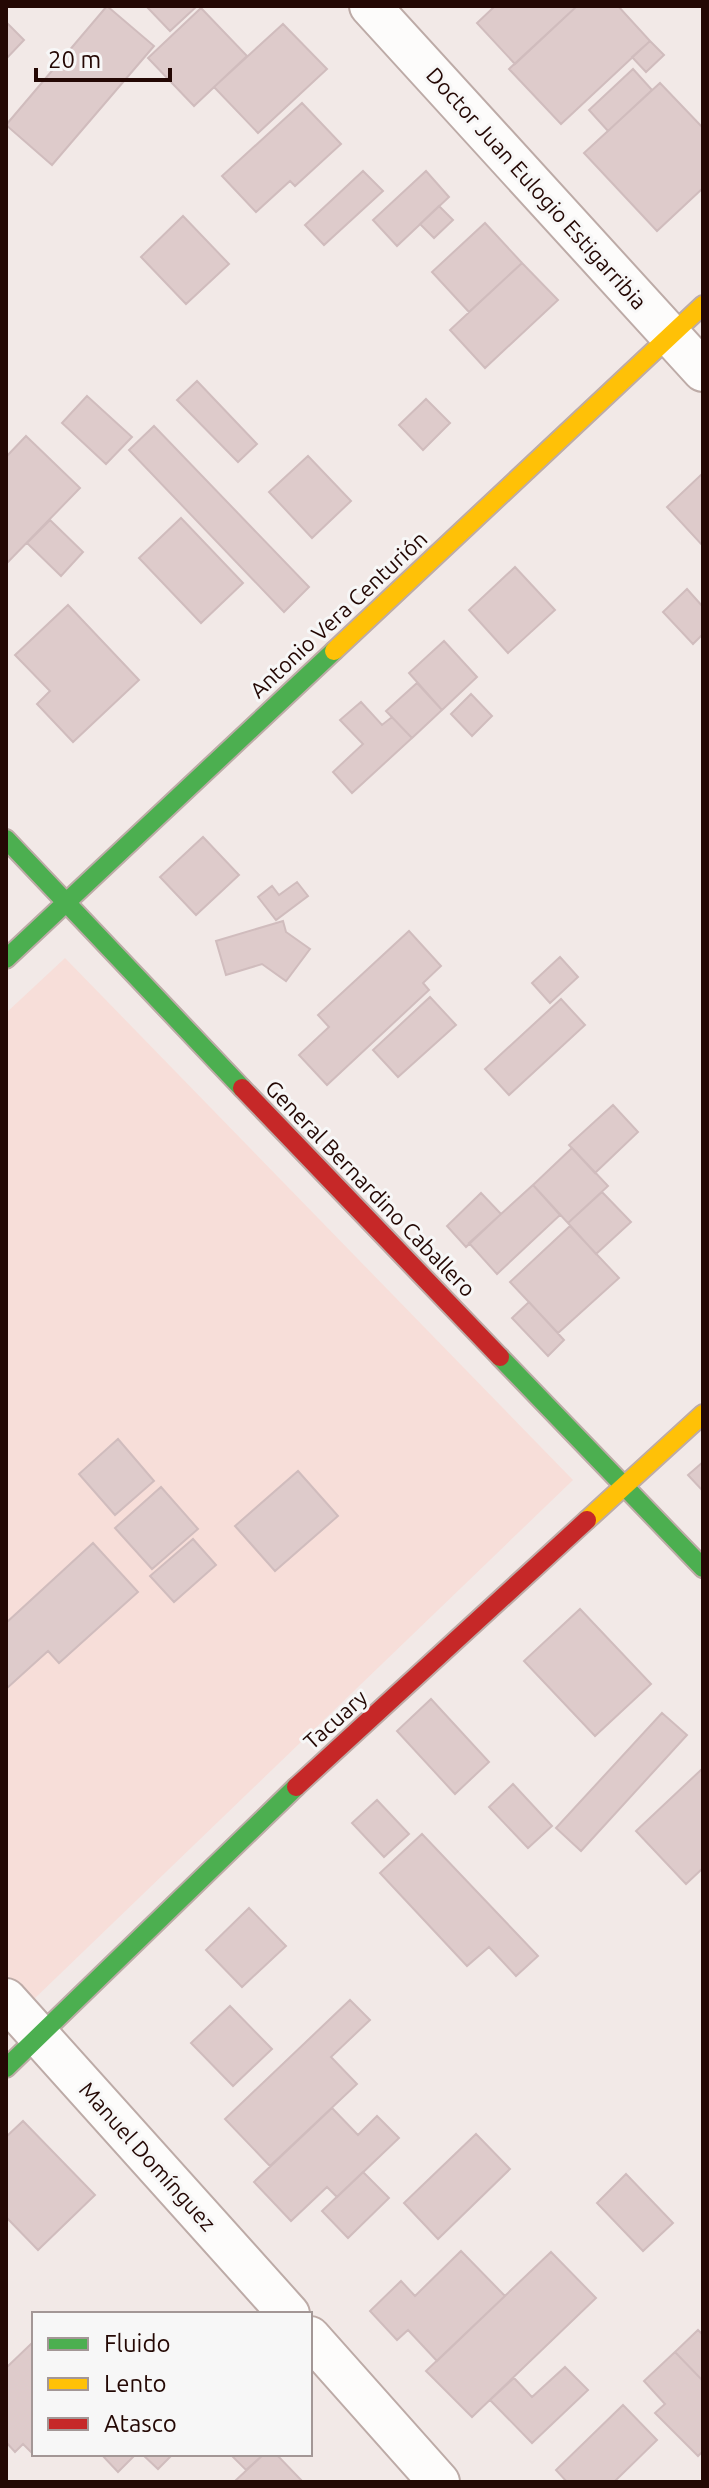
<svg xmlns="http://www.w3.org/2000/svg" width="709" height="2488" font-family="Ubuntu,sans-serif">
<style>
.built{fill:#f7ded9}
.building{fill:#decbcb;stroke:#d0bcbd;stroke-width:2}
.lines{fill:none;stroke-linecap:round;stroke-linejoin:round}
.street-casing{stroke:#bdaba7;stroke-width:44}
.fast-casing{stroke:#bdaba7;stroke-width:22}
.slow-casing{stroke:#bdaba7;stroke-width:22}
.jam-casing{stroke:#bdaba7;stroke-width:22}
.street{stroke:#fdfcfb;stroke-width:40}
.fast{stroke:#4caf50;stroke-width:18}
.slow{stroke:#ffc107;stroke-width:18}
.jam{stroke:#c62828;stroke-width:18}
.labels{text-anchor:middle;dominant-baseline:central;stroke-width:6;stroke-linejoin:round;paint-order:stroke}
.street-label{font-size:22px;fill:#240804;stroke:#f7f7f7}
</style>
<rect width="100%" height="100%" fill="#f2e9e7"/>
<path class="built" d="M 65,958 L 573,1480 L 32,2001 L 6,1974 L 6,1013 Z"/>
<path class="building" d="M 107,6 L 154,46 L 52,165 L 6,125 Z
M 146,6 L 197,6 L 170,31 Z
M 495,6 L 577,6 L 515,64 L 477,23 Z
M 577,6 L 618,6 L 650,41 L 561,124 L 509,69 Z
M 201,8 L 247,56 L 194,106 L 148,58 Z
M 6,22 L 24,40 L 6,59 Z
M 283,24 L 327,69 L 258,133 L 214,87 Z
M 650,41 L 664,55 L 646,72 L 632,57 Z
M 633,69 L 652,90 L 608,131 L 589,110 Z
M 660,83 L 703,128 L 703,188 L 657,231 L 584,153 Z
M 302,103 L 341,144 L 295,186 L 290,181 L 256,212 L 222,176 Z
M 363,171 L 383,191 L 324,245 L 305,225 Z
M 426,171 L 449,197 L 397,246 L 373,220 Z
M 439,206 L 453,220 L 434,238 L 420,224 Z
M 183,216 L 229,264 L 186,304 L 141,257 Z
M 485,223 L 522,263 L 469,312 L 432,272 Z
M 522,263 L 558,300 L 485,368 L 450,330 Z
M 197,381 L 257,444 L 238,462 L 177,400 Z
M 87,396 L 132,437 L 106,464 L 62,423 Z
M 426,399 L 450,423 L 423,450 L 399,425 Z
M 154,426 L 309,587 L 284,612 L 129,450 Z
M 26,436 L 80,488 L 6,564 L 6,457 Z
M 308,456 L 351,501 L 312,538 L 269,492 Z
M 703,473 L 703,546 L 667,507 Z
M 181,518 L 243,583 L 201,623 L 139,558 Z
M 50,520 L 83,552 L 61,576 L 27,543 Z
M 515,567 L 555,610 L 508,653 L 469,610 Z
M 687,589 L 703,607 L 703,634 L 693,644 L 663,612 Z
M 68,605 L 139,680 L 73,742 L 37,704 L 50,691 L 15,655 Z
M 444,641 L 477,677 L 442,710 L 409,673 Z
M 417,683 L 442,710 L 412,738 L 386,711 Z
M 471,694 L 492,716 L 472,736 L 451,714 Z
M 361,702 L 382,725 L 392,717 L 412,738 L 352,793 L 333,772 L 363,744 L 340,720 Z
M 203,837 L 239,875 L 196,915 L 160,877 Z
M 297,882 L 308,896 L 276,920 L 258,897 L 272,886 L 279,895 Z
M 283,921 L 286,932 L 310,949 L 286,981 L 262,964 L 226,975 L 216,941 Z
M 409,931 L 441,966 L 423,983 L 429,990 L 327,1085 L 299,1055 L 329,1027 L 318,1015 Z
M 560,957 L 578,977 L 550,1003 L 532,983 Z
M 430,997 L 456,1025 L 398,1077 L 373,1050 Z
M 561,999 L 585,1025 L 509,1095 L 485,1069 Z
M 613,1105 L 638,1132 L 595,1173 L 569,1145 Z
M 572,1148 L 608,1186 L 568,1223 L 533,1185 Z
M 533,1185 L 560,1215 L 497,1274 L 469,1243 Z
M 602,1192 L 631,1222 L 596,1254 L 568,1223 Z
M 481,1193 L 501,1214 L 466,1247 L 447,1226 Z
M 570,1226 L 619,1278 L 558,1333 L 510,1282 Z
M 529,1302 L 564,1340 L 548,1356 L 512,1318 Z
M 118,1439 L 154,1481 L 115,1515 L 79,1474 Z
M 703,1462 L 703,1490 L 702,1490 L 688,1475 Z
M 298,1471 L 338,1516 L 275,1571 L 235,1526 Z
M 161,1487 L 198,1529 L 152,1569 L 115,1528 Z
M 193,1539 L 216,1565 L 174,1602 L 150,1576 Z
M 93,1543 L 138,1592 L 59,1663 L 48,1651 L 6,1689 L 6,1623 Z
M 580,1609 L 651,1684 L 595,1736 L 524,1661 Z
M 431,1699 L 489,1762 L 455,1794 L 397,1731 Z
M 662,1713 L 687,1735 L 581,1851 L 556,1828 Z
M 703,1768 L 703,1868 L 686,1884 L 636,1831 Z
M 513,1784 L 552,1826 L 528,1848 L 489,1807 Z
M 377,1800 L 409,1834 L 384,1857 L 352,1823 Z
M 422,1834 L 538,1956 L 516,1976 L 489,1947 L 467,1966 L 380,1873 Z
M 249,1908 L 286,1946 L 242,1987 L 206,1950 Z
M 350,2000 L 370,2020 L 331,2057 L 357,2084 L 270,2166 L 225,2119 Z
M 230,2006 L 272,2049 L 233,2086 L 191,2043 Z
M 332,2108 L 358,2135 L 377,2116 L 399,2138 L 337,2197 L 327,2187 L 291,2221 L 254,2182 Z
M 23,2121 L 95,2195 L 38,2250 L 6,2217 L 6,2137 Z
M 476,2134 L 510,2169 L 438,2239 L 404,2203 Z
M 363,2172 L 389,2198 L 348,2238 L 322,2211 Z
M 626,2174 L 673,2223 L 643,2251 L 597,2203 Z
M 461,2251 L 505,2296 L 437,2361 L 408,2330 L 397,2340 L 370,2311 L 401,2281 L 415,2296 Z
M 551,2252 L 596,2298 L 472,2417 L 426,2371 Z
M 698,2330 L 703,2335 L 703,2381 L 675,2352 Z
M 34,2341 L 34,2452 L 32,2453 L 23,2444 L 15,2452 L 6,2442 L 6,2368 Z
M 675,2352 L 703,2381 L 703,2451 L 698,2456 L 655,2413 L 665,2404 L 644,2381 Z
M 565,2367 L 588,2390 L 532,2443 L 490,2400 L 514,2378 L 532,2397 Z
M 623,2405 L 657,2440 L 614,2482 L 567,2482 L 556,2470 Z
M 101,2454 L 136,2454 L 118,2472 Z
M 142,2454 L 173,2454 L 158,2469 Z
M 230,2454 L 264,2454 L 246,2470 Z
M 264,2454 L 276,2454 L 303,2482 L 234,2482 Z"/>
<g class="lines">
<defs>
<path id="street" d="M 370,6 L 703,371
M 6,1999 L 289,2314
M 310,2337 L 439,2482"/>
<path id="fast" d="M 6,839 L 242,1088
M 6,959 L 334,651
M 500,1357 L 703,1568
M 6,2068 L 296,1787"/>
<path id="slow" d="M 334,651 L 703,305
M 587,1520 L 703,1414"/>
<path id="jam" d="M 242,1088 L 500,1357
M 296,1787 L 587,1520"/>
</defs>
<use href="#street" class="street-casing"/>
<use href="#fast" class="fast-casing"/>
<use href="#slow" class="slow-casing"/>
<use href="#jam" class="jam-casing"/>
<use href="#street" class="street"/>
<use href="#fast" class="fast"/>
<use href="#slow" class="slow"/>
<use href="#jam" class="jam"/>
</g>
<g class="labels">
<g class="street-label">
<text transform="translate(537 188) rotate(48)">Doctor Juan Eulogio Estigarribia</text>
<text transform="translate(338 614) rotate(-43)">Antonio Vera Centurión</text>
<text transform="translate(371 1188) rotate(46)">General Bernardino Caballero</text>
<text transform="translate(335 1719) rotate(-42)">Tacuary</text>
<text transform="translate(148 2156) rotate(48)">Manuel Domínguez</text>
</g>
</g>
<rect width="709" height="2488" fill="none" stroke="#240804" stroke-width="16"/>
<rect x="32" y="2312" width="280" height="144" fill="#f7f7f7" stroke="#a39796" stroke-width="2"/>
<rect x="48" y="2338" width="40" height="12" fill="#4caf50" stroke="#a39796" stroke-width="2"/>
<text x="104" y="2352" font-size="24" fill="#240804">Fluido</text>
<rect x="48" y="2378" width="40" height="12" fill="#ffc107" stroke="#a39796" stroke-width="2"/>
<text x="104" y="2392" font-size="24" fill="#240804">Lento</text>
<rect x="48" y="2418" width="40" height="12" fill="#c62828" stroke="#a39796" stroke-width="2"/>
<text x="104" y="2432" font-size="24" fill="#240804">Atasco</text>
<path d="M36 68v12h134v-12" fill="none" stroke="#240804" stroke-width="4"/>
<text x="48" y="68" font-size="24" fill="#240804" stroke="#f7f7f7" stroke-width="6" paint-order="stroke">20 m</text>
</svg>
